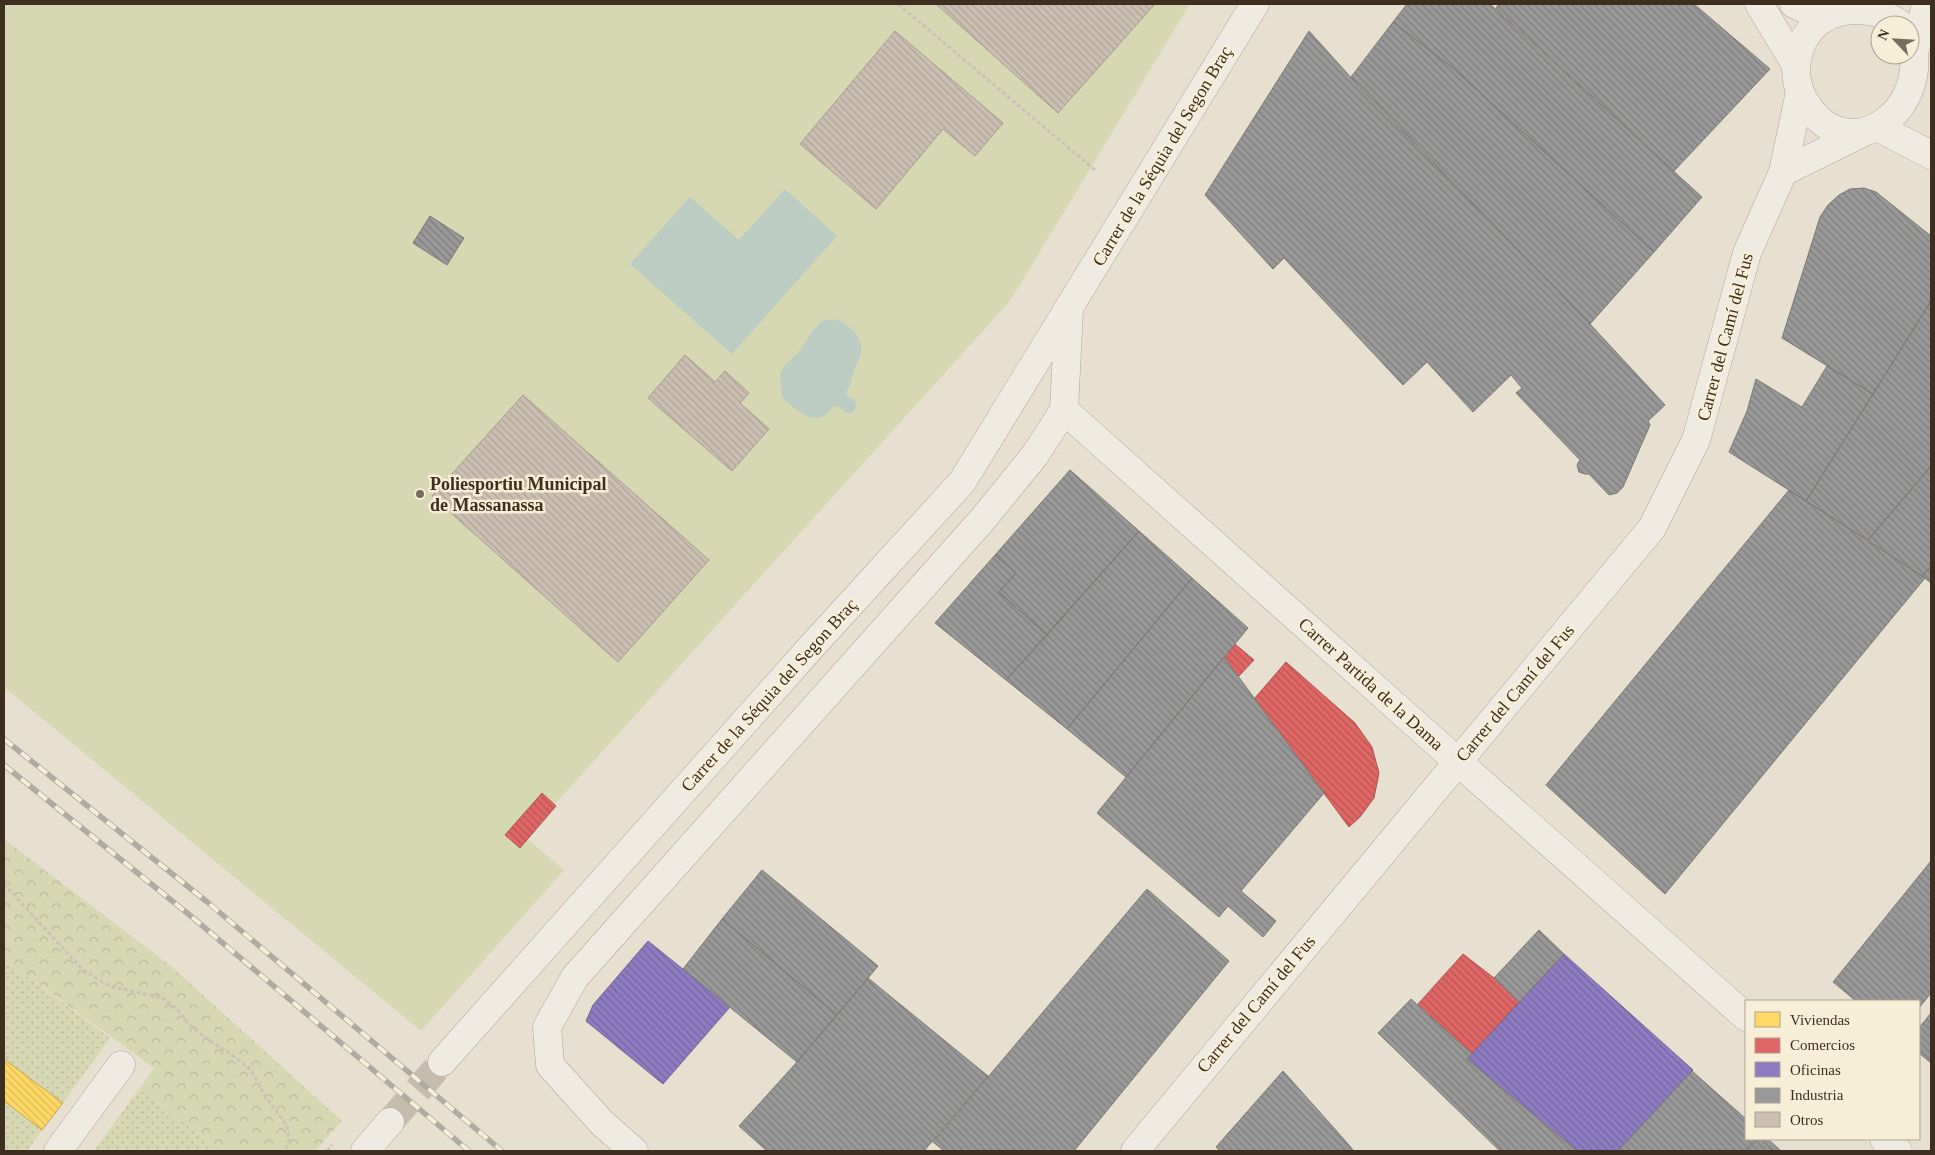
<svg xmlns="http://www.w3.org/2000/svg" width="1935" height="1155" font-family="'Times New Roman',serif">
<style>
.grass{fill:url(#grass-dots)}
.forest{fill:url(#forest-crowns)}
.pitch{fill:#d6d7b3}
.water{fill:#bcccc2}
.homes{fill:url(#homes-back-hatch);stroke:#c5a651}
.shops{fill:url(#shops-back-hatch);stroke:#af5551}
.offices{fill:url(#offices-back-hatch);stroke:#766592}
.industry{fill:url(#industry-back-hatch);stroke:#7d7975}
.building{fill:url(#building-back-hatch);stroke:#a89c90}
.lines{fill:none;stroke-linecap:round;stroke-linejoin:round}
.street-tunnel{stroke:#c5bcae;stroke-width:28;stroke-dasharray:28 14;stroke-linecap:butt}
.street-casing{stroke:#ada599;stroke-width:29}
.path{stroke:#c8c2b9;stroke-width:3;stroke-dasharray:4 2.5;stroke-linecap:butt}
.street{stroke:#efebe3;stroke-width:28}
.rail-casing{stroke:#afaaa2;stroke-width:5.5}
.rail{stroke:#f7eed8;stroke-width:4;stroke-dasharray:11;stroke-linecap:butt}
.poi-dot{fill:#786c5e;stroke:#f7eed8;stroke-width:2}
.labels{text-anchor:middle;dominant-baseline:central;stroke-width:5;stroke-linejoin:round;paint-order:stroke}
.street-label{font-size:18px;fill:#3d2e20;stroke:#f7eed8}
.poi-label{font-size:18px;font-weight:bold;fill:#3d2e20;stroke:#f7eed8;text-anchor:start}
</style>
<defs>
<pattern id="grass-dots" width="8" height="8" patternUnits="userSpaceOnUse" patternTransform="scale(1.25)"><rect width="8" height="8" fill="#d6d7b3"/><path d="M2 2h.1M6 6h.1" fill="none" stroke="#b9b99a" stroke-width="1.8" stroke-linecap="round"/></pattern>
<pattern id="forest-crowns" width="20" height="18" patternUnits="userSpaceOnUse" patternTransform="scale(1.25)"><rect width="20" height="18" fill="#d6d7b3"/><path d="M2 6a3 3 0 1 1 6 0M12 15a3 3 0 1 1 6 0" fill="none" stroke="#b9b99a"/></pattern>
<pattern id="homes-back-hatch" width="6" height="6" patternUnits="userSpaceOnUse" patternTransform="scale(1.25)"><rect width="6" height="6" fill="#ffd966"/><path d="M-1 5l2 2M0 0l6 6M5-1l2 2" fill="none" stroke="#dbbb58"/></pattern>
<pattern id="shops-back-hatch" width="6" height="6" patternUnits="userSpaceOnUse" patternTransform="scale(1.25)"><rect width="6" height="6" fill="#e06666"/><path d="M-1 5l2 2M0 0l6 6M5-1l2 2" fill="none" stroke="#b75454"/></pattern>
<pattern id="offices-back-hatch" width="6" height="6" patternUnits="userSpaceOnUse" patternTransform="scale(1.25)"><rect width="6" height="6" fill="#8e7cc3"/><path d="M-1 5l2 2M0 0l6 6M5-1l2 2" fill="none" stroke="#75669e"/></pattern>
<pattern id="industry-back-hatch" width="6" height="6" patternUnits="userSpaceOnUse" patternTransform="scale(1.25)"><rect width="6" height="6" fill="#999"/><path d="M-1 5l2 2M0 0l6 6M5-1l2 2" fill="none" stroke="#7e7d7c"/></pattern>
<pattern id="building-back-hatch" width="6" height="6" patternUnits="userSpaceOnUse" patternTransform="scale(1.25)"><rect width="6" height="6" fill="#cbbfb2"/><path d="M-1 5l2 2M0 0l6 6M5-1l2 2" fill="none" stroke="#afa499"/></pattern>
</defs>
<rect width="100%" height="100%" fill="#e7e0d1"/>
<path class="grass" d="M 4,959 L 110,1038 L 63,1103 L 4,1059 Z
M 139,1089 L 222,1151 L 94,1151 Z
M 4,1101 L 42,1130 L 27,1151 L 4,1151 Z"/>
<path class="forest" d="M 4,839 L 172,967 L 342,1121 L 315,1151 L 222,1151 L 139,1089 L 154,1068 L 4,959 Z"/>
<path class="pitch" d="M 4,4 L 1190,4 L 1010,301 L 525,837 L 564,870 L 421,1031 L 4,687 Z"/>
<path class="water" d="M 785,189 L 837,236 L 732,354 L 630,264 L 690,197 L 739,240 Z
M 837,319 C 850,327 863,336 861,352 C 861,359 855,365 854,371 C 851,379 851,385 846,392 L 848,397 L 855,400 L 856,407 L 853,413 L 846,413 L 839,407 L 833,406 C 831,409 828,414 825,415 C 810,425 793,406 782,398 L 780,374 L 785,365 L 799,352 L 811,333 L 822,321 Z"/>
<path class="homes" d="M 4,1059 L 63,1103 L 42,1130 L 4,1101 Z"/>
<path class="shops" d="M 1235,644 L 1254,660 L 1238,677 L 1224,657 Z
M 1286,662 L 1355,723 L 1372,747 L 1379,773 L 1374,798 L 1360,817 L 1349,827 L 1254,699 Z
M 542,793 L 556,806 L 520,848 L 505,835 Z
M 1463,954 L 1494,978 L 1519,1002 L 1472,1054 L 1418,1004 Z"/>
<path class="offices" d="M 648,941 L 730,1007 L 663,1084 L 586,1021 L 593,1005 Z
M 1564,954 L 1693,1070 L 1618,1151 L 1577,1151 L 1467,1059 Z"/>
<path class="industry" d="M 1407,4 L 1490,4 L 1702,197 L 1654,252 L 1454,69 L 1393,22 Z
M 1499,4 L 1694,4 L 1770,69 L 1674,171 L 1496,8 Z
M 1393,22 L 1454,69 L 1654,252 L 1590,324 L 1351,77 Z
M 1309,31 L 1364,92 L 1590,324 L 1665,405 L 1648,421 L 1650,425 L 1623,487 L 1617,493 L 1609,495 L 1589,474 L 1585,474 L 1579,472 L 1577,465 L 1580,460 L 1516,393 L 1522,388 L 1511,375 L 1473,412 L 1427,362 L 1403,385 L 1284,258 L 1273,269 L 1205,195 Z
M 1864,188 L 1876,192 L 1931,236 L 1931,301 L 1873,394 L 1782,338 L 1820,217 L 1828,205 L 1839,195 L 1850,189 Z
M 430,216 L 464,238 L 447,265 L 413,243 Z
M 1931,301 L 1931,466 L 1868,540 L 1806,501 Z
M 1827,366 L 1873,394 L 1806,501 L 1729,452 L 1747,411 L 1756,379 L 1802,407 Z
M 1931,466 L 1931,566 L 1922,576 L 1868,540 Z
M 1070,470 L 1139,531 L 1047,635 L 999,592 L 1016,573 L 995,555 Z
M 1789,490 L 1925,578 L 1665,894 L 1546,785 Z
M 1139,531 L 1192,578 L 1067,729 L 1006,680 Z
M 995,555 L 1016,573 L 999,592 L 1047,635 L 1006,680 L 935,623 Z
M 1931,566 L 1931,583 L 1922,576 Z
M 1192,578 L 1248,628 L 1126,777 L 1067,729 Z
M 1224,657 L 1324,793 L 1241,891 L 1276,921 L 1263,937 L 1228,906 L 1219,917 L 1097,813 Z
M 1931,861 L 1931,993 L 1919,1008 L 1919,1001 L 1856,1001 L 1833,982 Z
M 762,870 L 878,966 L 837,1015 L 722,919 Z
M 1147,889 L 1229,961 L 1074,1151 L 944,1151 L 933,1142 Z
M 722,919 L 837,1015 L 797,1062 L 683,969 Z
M 1539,930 L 1564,954 L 1519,1002 L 1494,978 Z
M 868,978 L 988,1076 L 924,1151 L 767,1151 L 739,1126 L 797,1062 Z
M 1411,999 L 1472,1054 L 1467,1059 L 1577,1151 L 1500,1151 L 1378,1033 Z
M 1931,1013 L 1931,1063 L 1919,1053 L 1919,1028 Z
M 1283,1071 L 1334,1128 L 1354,1151 L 1220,1151 L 1216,1147 Z
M 1692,1071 L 1746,1119 L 1746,1139 L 1757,1139 L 1745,1151 L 1618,1151 Z
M 1757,1139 L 1768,1139 L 1781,1151 L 1745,1151 Z"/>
<path class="building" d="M 936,4 L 1155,4 L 1058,113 Z
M 895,31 L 1003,123 L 975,156 L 943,129 L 876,209 L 800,144 Z
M 685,355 L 715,382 L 725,371 L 749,393 L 740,403 L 769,429 L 732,471 L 648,398 Z
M 523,395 L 709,560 L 618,662 L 432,496 Z"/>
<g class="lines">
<path class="street-tunnel" d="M 390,1122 L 442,1062"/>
<defs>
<path id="street" d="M 1759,4 L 1796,65
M 1794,4 L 1824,18
M 1901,25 C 1868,0 1816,5 1800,48 C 1794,65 1795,84 1804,100 C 1846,174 1935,110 1910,36
M 1916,46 L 1926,4
M 1881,129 L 1931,155
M 1783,172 L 1862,133
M 1064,410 L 1439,745 L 1746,1017
M 442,1062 L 813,645 L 962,482 L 1255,4
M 1884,1139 L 1898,1151
M 58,1151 L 121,1065
M 365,1151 L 390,1122
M 634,1151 L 602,1123 L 550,1065 L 547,1027 L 575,977 L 983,519 L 1035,455 L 1064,410 L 1069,310
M 1135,1151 L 1652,528 L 1696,440 L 1747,253 L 1783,172 L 1800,92"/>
</defs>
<use href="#street" class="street-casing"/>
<path class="path" d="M 898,4 L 1095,170
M 4,884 L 82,969 L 102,982 L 113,987 L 163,998 L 177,1009 L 186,1021 L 203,1036 L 232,1055 L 251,1070 L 264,1094 L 287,1126 L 289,1141 L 285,1151
M 327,1151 L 332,1145"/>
<use href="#street" class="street"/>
<defs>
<path id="rail" d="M 4,739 L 206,901 L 502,1151
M 4,765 L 192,917 L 469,1151"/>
</defs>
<use href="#rail" class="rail-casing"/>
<use href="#rail" class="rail"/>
</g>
<circle class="poi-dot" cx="420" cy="494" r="5"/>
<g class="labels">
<g class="street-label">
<text transform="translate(1162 156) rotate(-59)">Carrer de la Séquia del Segon Braç</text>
<text transform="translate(1725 337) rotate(-75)">Carrer del Camí del Fus</text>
<text transform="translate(1371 684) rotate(42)">Carrer Partida de la Dama</text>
<text transform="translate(1515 693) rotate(-50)">Carrer del Camí del Fus</text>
<text transform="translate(769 695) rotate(-48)">Carrer de la Séquia del Segon Braç</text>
<text transform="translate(1256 1004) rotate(-50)">Carrer del Camí del Fus</text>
</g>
<g class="poi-label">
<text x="430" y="484">Poliesportiu Municipal<tspan x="430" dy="21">de Massanassa</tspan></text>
</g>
</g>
<rect width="1935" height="1155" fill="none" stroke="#3d2e20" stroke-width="10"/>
<rect x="1745" y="1000" width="175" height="140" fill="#f7eed8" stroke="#ada18e"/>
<rect x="1755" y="1012" width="25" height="15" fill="#ffd966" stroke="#ada18e"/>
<text x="1790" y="1025" font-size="15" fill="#3d2e20">Viviendas</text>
<rect x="1755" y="1038" width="25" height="15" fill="#e06666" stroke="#ada18e"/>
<text x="1790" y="1050" font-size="15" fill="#3d2e20">Comercios</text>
<rect x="1755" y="1062" width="25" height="15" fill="#8e7cc3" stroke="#ada18e"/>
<text x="1790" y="1075" font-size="15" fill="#3d2e20">Oficinas</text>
<rect x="1755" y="1088" width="25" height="15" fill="#999999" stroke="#ada18e"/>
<text x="1790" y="1100" font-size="15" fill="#3d2e20">Industria</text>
<rect x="1755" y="1112" width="25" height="15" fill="#cbbfb2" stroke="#ada18e"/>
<text x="1790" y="1125" font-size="15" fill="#3d2e20">Otros</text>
<g transform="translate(1895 40) rotate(295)"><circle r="24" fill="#f7eed8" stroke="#ada18e"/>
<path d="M0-4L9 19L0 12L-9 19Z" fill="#786c5e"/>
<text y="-8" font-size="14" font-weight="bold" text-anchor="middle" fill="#3d2e20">N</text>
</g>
</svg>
